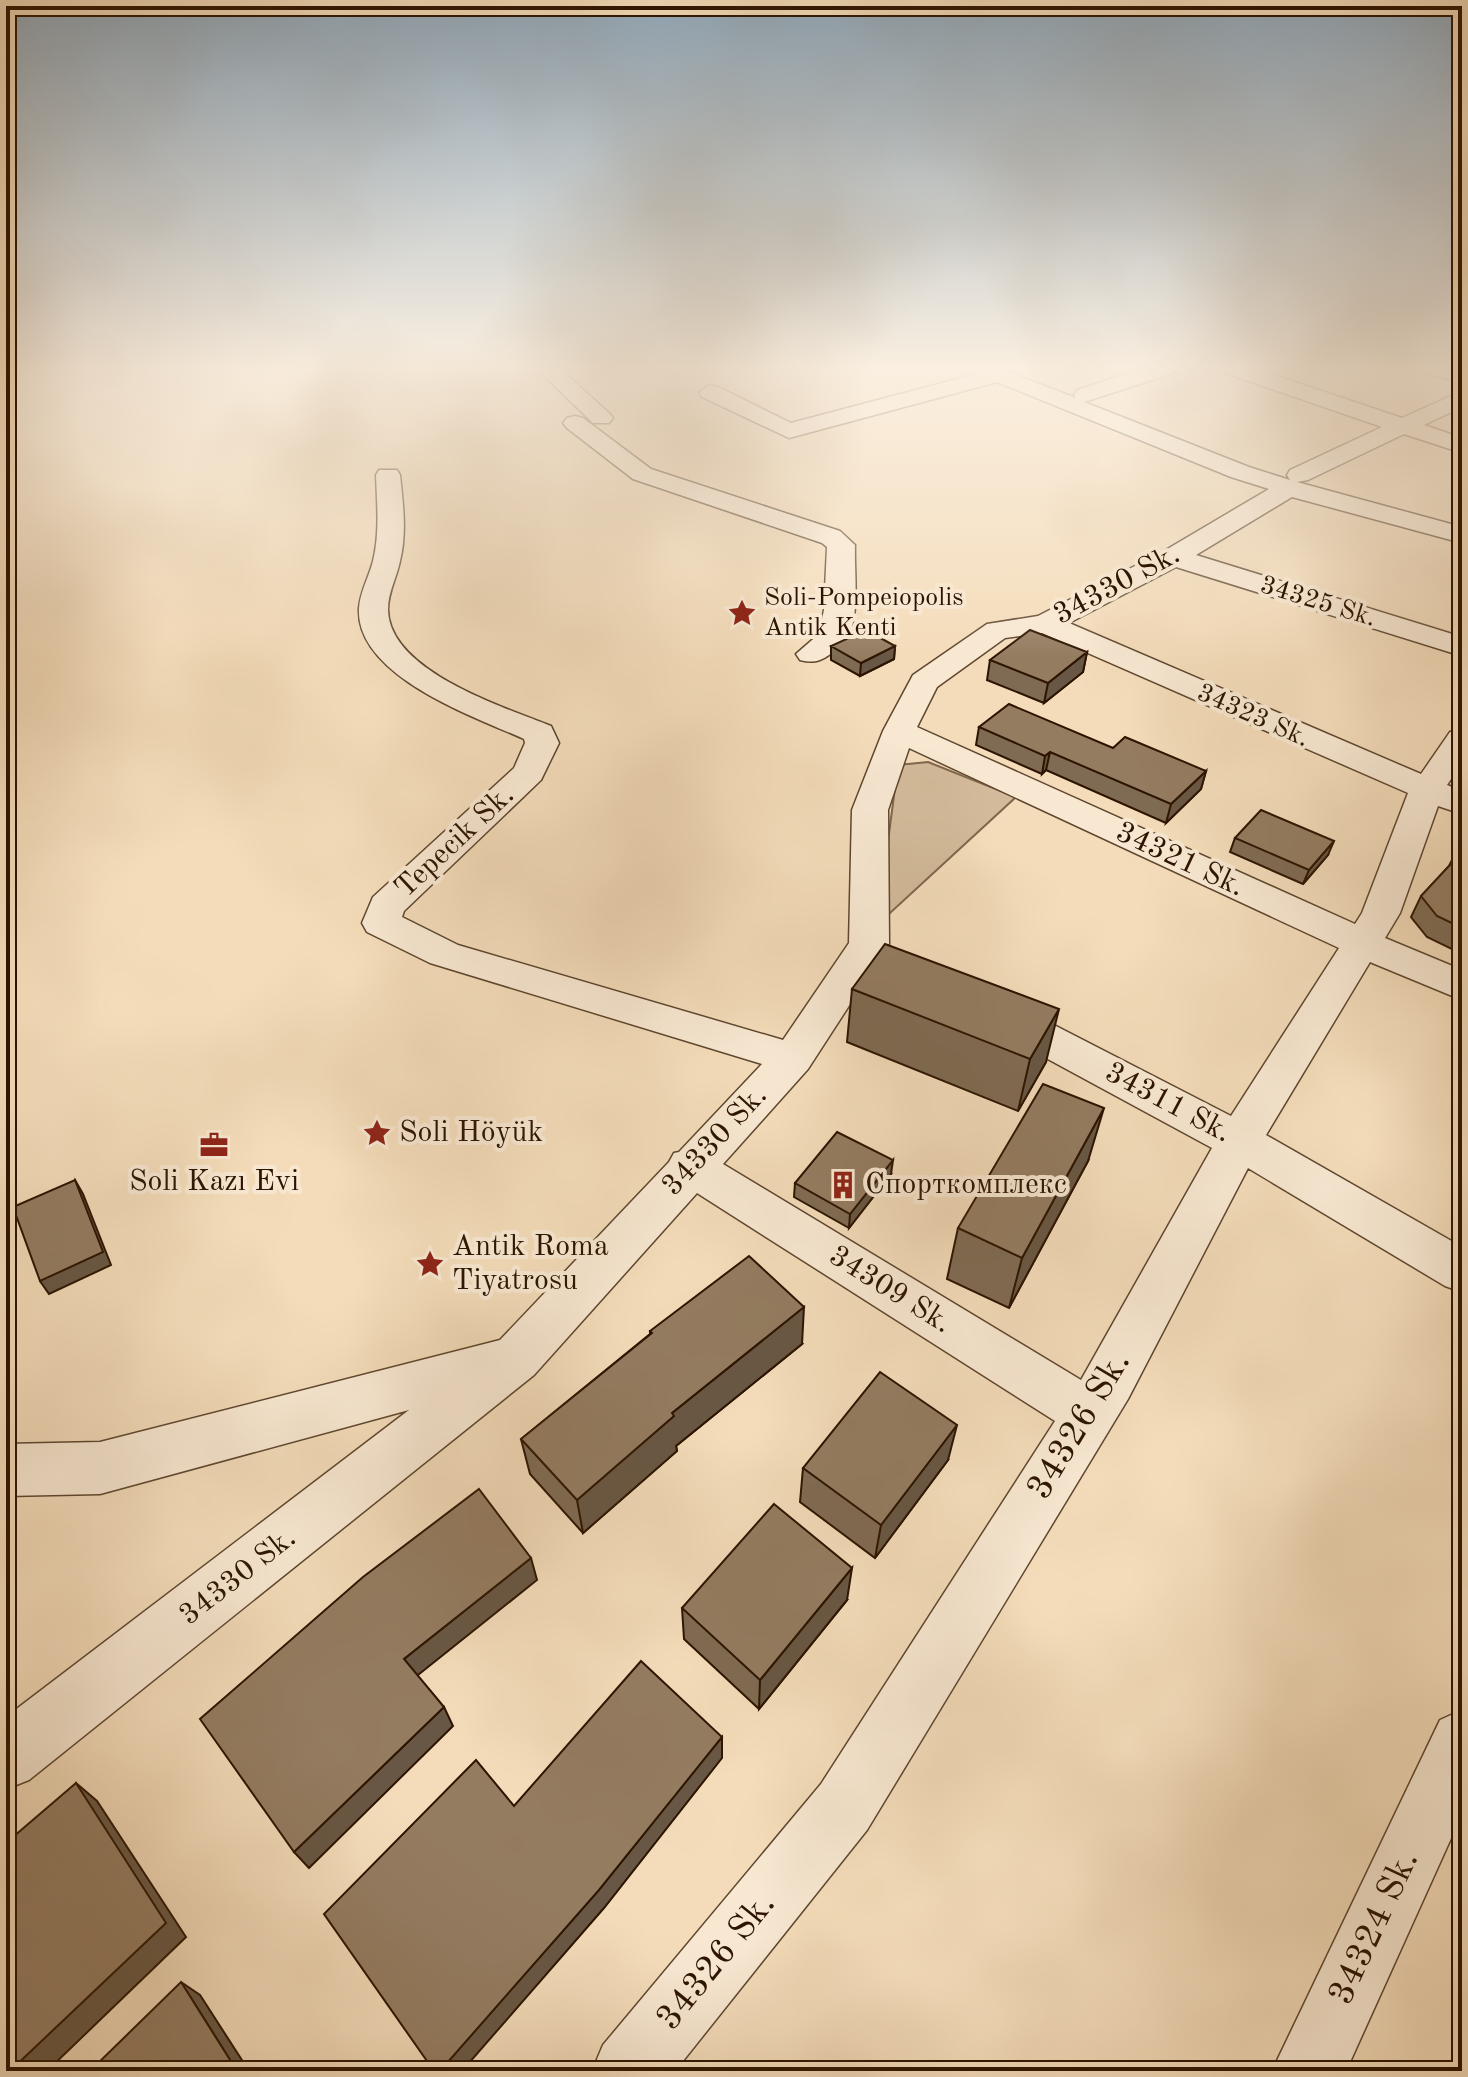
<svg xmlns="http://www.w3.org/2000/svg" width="1468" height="2077" font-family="'Old Standard TT',serif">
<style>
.green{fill:#d2ba9a;stroke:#7f674d;stroke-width:2}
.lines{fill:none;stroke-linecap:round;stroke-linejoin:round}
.minor-casing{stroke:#5e462e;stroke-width:3}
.minor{fill:#f8e8d2;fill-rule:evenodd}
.wall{fill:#7f6b53;stroke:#2c1400;stroke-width:2}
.shaded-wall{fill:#685744;stroke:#2c1400;stroke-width:2}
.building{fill:#947c61;stroke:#2c1400;stroke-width:2}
.labels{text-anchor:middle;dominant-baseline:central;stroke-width:8;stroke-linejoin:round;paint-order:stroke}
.far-poi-label{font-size:26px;fill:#2c1400;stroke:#f8e8d2;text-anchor:start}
.far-street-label{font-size:26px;fill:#2c1400;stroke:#f8e8d2}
.street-label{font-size:30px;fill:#2c1400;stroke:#f8e8d2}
.poi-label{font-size:30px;fill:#2c1400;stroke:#f8e8d2;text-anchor:start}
.near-street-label{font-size:36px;fill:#2c1400;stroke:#f8e8d2}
</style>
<rect width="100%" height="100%" fill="#f4dcba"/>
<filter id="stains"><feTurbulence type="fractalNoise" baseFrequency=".0025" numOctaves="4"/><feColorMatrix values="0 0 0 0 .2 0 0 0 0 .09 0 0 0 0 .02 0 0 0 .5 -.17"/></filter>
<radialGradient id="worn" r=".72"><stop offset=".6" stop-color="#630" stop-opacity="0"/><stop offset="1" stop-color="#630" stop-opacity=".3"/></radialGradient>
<path class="green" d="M 928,762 L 1016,797 L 877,925 L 898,765 Z"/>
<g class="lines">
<defs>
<path id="minor" d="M 536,368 L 559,368 L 609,413 L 613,418 L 609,423 L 593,423 Z
M 969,368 L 998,368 L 1076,398 L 1074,395 L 1077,390 L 1145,368 L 1177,368 L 1174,373 L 1084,402 L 1249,467 L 1290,480 L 1287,475 L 1290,470 L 1382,427 L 1225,373 L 1222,368 L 1253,368 L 1402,418 L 1462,391 L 1462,407 L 1424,425 L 1462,438 L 1462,453 L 1404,434 L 1308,480 L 1297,482 L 1462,527 L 1462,543 L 1292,497 L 1196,555 L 1462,637 L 1462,656 L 1176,567 L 1069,623 L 1421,774 L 1450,732 L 1462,729 L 1462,763 L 1447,785 L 1462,791 L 1462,814 L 1438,806 L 1400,913 L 1385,938 L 1462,970 L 1462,1000 L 1370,962 L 1266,1135 L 1462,1247 L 1462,1292 L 1445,1286 L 1248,1168 L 1128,1399 L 867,1830 L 675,2071 L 592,2071 L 603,2045 L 821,1784 L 1055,1421 L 697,1193 L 534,1375 L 29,1780 L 6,1789 L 6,1717 L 409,1410 L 100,1494 L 6,1496 L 6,1444 L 100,1442 L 500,1340 L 669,1162 L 674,1153 L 679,1152 L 762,1064 L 430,963 L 367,932 L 362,923 L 373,897 L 514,768 L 525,743 L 524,739 C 475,717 355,676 359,608 C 360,592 369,577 373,561 C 380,533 377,503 376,475 L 379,470 L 397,470 L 400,475 C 403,503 407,533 400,561 C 397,577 388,592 388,609 C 388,671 504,707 551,726 L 559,743 L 541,780 L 404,911 L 402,917 L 458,945 L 783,1040 L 849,943 L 852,810 L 883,731 L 913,675 L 987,624 L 1038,616 L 1164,551 L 1269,489 L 1231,477 L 997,382 L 789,438 L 702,397 L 699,392 L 710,385 L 718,387 L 791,423 L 976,374 ZM 1042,633 L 1408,793 L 1362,913 L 1355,924 L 917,727 L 937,687 L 1005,638 ZM 909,748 L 1339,948 L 1231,1116 L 1015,1005 L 1000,1000 L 985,1005 L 979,1015 L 985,1025 L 1212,1148 L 1081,1380 L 723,1164 L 808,1069 L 889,944 L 888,810 Z
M 1424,368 L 1462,369 L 1462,383 L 1427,373 Z
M 575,416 L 583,418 L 651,469 L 840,531 L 855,545 C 854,574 860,612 848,638 C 844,646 835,650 829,655 C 819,662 812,663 800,660 L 796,654 L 819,634 L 824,610 L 827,547 L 822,543 L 633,479 L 567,428 L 563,423 L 567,418 Z
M 1462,1710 L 1462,1814 L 1346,2071 L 1272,2071 L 1440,1720 Z"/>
</defs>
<use href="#minor" class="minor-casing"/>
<use href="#minor" class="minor"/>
</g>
<path class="wall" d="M 831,646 L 895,646 L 894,659 L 860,676 L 831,660 Z
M 1087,652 L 1083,672 L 1044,703 L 987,680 L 990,660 Z
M 979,727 L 1113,748 L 1206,771 L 1201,789 L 1166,823 L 1046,770 L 1042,774 L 976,745 Z
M 1235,838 L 1328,855 L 1303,884 L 1230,852 Z
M 1462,843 L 1462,954 L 1427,937 L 1411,917 L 1421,896 L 1449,866 L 1458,848 Z
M 852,989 L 1046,1062 L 1018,1111 L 847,1042 Z
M 1088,1161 L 1009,1308 L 947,1279 L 958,1228 Z
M 891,1174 L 849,1228 L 794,1197 L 795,1183 Z
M 650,1331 L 802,1344 L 676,1446 L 677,1451 L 583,1533 L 530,1474 L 521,1439 L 650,1334 Z
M 948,1460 L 875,1558 L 800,1502 L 803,1468 Z
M 847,1600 L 759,1709 L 684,1639 L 682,1608 Z"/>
<path class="shaded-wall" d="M 895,646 L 894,659 L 860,676 L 861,663 Z
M 1087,652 L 1083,672 L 1044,703 L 1048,683 Z
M 1050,752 L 1046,770 L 1042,774 L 1045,756 Z
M 1206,771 L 1201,789 L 1166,823 L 1171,804 Z
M 1334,841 L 1328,855 L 1303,884 L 1309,870 Z
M 1059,1009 L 1046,1062 L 1018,1111 L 1030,1059 Z
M 1104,1108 L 1088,1161 L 1009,1308 L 1022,1258 Z
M 893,1160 L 891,1174 L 849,1228 L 850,1214 Z
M 75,1180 L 83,1194 L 111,1265 L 49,1294 L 40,1281 Z
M 804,1307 L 802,1344 L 676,1446 L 677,1451 L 583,1533 L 577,1500 L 672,1413 Z
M 957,1425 L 948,1460 L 875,1558 L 881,1525 Z
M 531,1558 L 537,1580 L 413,1679 L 404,1659 Z
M 852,1568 L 847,1600 L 759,1709 L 760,1680 Z
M 444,1707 L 453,1726 L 309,1868 L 294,1852 Z
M 722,1737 L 722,1758 L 604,1908 L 462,2071 L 440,2071 Z
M 76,1783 L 97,1801 L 186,1937 L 47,2071 L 10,2071 Z
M 181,1982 L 200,1995 L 249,2071 L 237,2071 Z"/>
<path class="building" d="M 866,630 L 895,646 L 861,663 L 831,646 Z
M 1030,630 L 1087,652 L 1048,683 L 990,660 Z
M 1009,704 L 1113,748 L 1125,737 L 1206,771 L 1171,804 L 1050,752 L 1045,756 L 979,727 Z
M 1261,810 L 1334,841 L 1309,870 L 1235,838 Z
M 1462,852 L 1462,928 L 1437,916 L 1421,896 Z
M 885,944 L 1059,1009 L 1030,1059 L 852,989 Z
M 1043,1084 L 1104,1108 L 1022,1258 L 958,1228 Z
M 837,1132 L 893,1160 L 850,1214 L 795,1183 Z
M 75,1180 L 103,1252 L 40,1281 L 13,1207 Z
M 749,1256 L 804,1307 L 672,1413 L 674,1416 L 577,1500 L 521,1439 L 652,1333 L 650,1331 Z
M 880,1372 L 957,1425 L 881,1525 L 803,1468 Z
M 479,1489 L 531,1558 L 404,1659 L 444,1707 L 294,1852 L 200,1719 L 363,1577 Z
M 774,1504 L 852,1568 L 760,1680 L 682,1608 Z
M 641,1661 L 722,1737 L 599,1890 L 440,2071 L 434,2071 L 324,1914 L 476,1760 L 514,1806 Z
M 76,1783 L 166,1923 L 10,2071 L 6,2071 L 6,1843 Z
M 181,1982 L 237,2071 L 90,2071 Z"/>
<linearGradient id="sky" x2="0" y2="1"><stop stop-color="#91a9bc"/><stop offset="0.56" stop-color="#faefe0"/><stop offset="1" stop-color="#faefe0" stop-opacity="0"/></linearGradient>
<rect width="1468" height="658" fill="url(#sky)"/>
<defs>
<symbol id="sight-bare" viewBox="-9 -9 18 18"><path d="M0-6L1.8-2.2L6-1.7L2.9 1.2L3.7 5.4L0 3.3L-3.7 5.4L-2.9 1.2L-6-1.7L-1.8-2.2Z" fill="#8f2418" stroke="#f8e8d2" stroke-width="2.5" paint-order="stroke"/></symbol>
<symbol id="office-bare" viewBox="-9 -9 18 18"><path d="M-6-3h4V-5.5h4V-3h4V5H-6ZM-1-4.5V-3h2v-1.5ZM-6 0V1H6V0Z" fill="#8f2418" stroke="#f8e8d2" stroke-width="2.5" paint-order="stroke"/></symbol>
<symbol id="building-bare" viewBox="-9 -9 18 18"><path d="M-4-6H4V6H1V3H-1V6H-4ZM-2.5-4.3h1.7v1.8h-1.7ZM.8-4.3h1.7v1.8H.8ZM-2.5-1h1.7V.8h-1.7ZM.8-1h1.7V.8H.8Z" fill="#8f2418" stroke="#f8e8d2" stroke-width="2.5" paint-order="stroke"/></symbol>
</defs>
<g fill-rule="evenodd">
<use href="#sight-bare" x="722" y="593" width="40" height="40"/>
<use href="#sight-bare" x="357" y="1113" width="40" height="40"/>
<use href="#office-bare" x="194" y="1125" width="40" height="40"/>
<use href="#building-bare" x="823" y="1165" width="40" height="40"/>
<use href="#sight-bare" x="410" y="1244" width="40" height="40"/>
</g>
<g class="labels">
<g class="far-poi-label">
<text x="764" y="598">Soli-Pompeiopolis<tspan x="764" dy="30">Antik Kenti</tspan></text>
</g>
<g class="far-street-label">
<text transform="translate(1318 602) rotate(17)">34325 Sk.</text>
<text transform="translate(1253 716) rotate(24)">34323 Sk.</text>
</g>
<g class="street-label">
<text transform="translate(1117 585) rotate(-28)">34330 Sk.</text>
<text transform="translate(455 842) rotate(-43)">Tepecik Sk.</text>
<text transform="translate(1180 860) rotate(25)">34321 Sk.</text>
<text transform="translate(1168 1103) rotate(28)">34311 Sk.</text>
<text transform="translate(715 1141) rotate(-47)">34330 Sk.</text>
<text transform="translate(890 1290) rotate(32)">34309 Sk.</text>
<text transform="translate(238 1577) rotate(-38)">34330 Sk.</text>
</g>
<g class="poi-label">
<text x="399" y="1133">Soli Höyük</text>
<text x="214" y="1182" text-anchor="middle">Soli Kazı Evi</text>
<text x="865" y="1185">Спорткомплекс</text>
<text x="452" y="1247">Antik Roma<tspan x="452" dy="34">Tiyatrosu</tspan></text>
</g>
<g class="near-street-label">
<text transform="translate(1080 1426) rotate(-59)">34326 Sk.</text>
<text transform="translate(1375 1928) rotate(-65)">34324 Sk.</text>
<text transform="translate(717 1962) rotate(-51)">34326 Sk.</text>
</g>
</g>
<rect width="1468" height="2077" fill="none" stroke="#f4dcba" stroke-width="32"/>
<rect x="8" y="8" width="1452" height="2061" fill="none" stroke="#2c1400" stroke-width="4"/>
<rect x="16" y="16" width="1436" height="2045" fill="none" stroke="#2c1400" stroke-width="2"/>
<rect width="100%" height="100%" filter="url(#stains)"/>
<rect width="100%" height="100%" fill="url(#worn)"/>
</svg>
